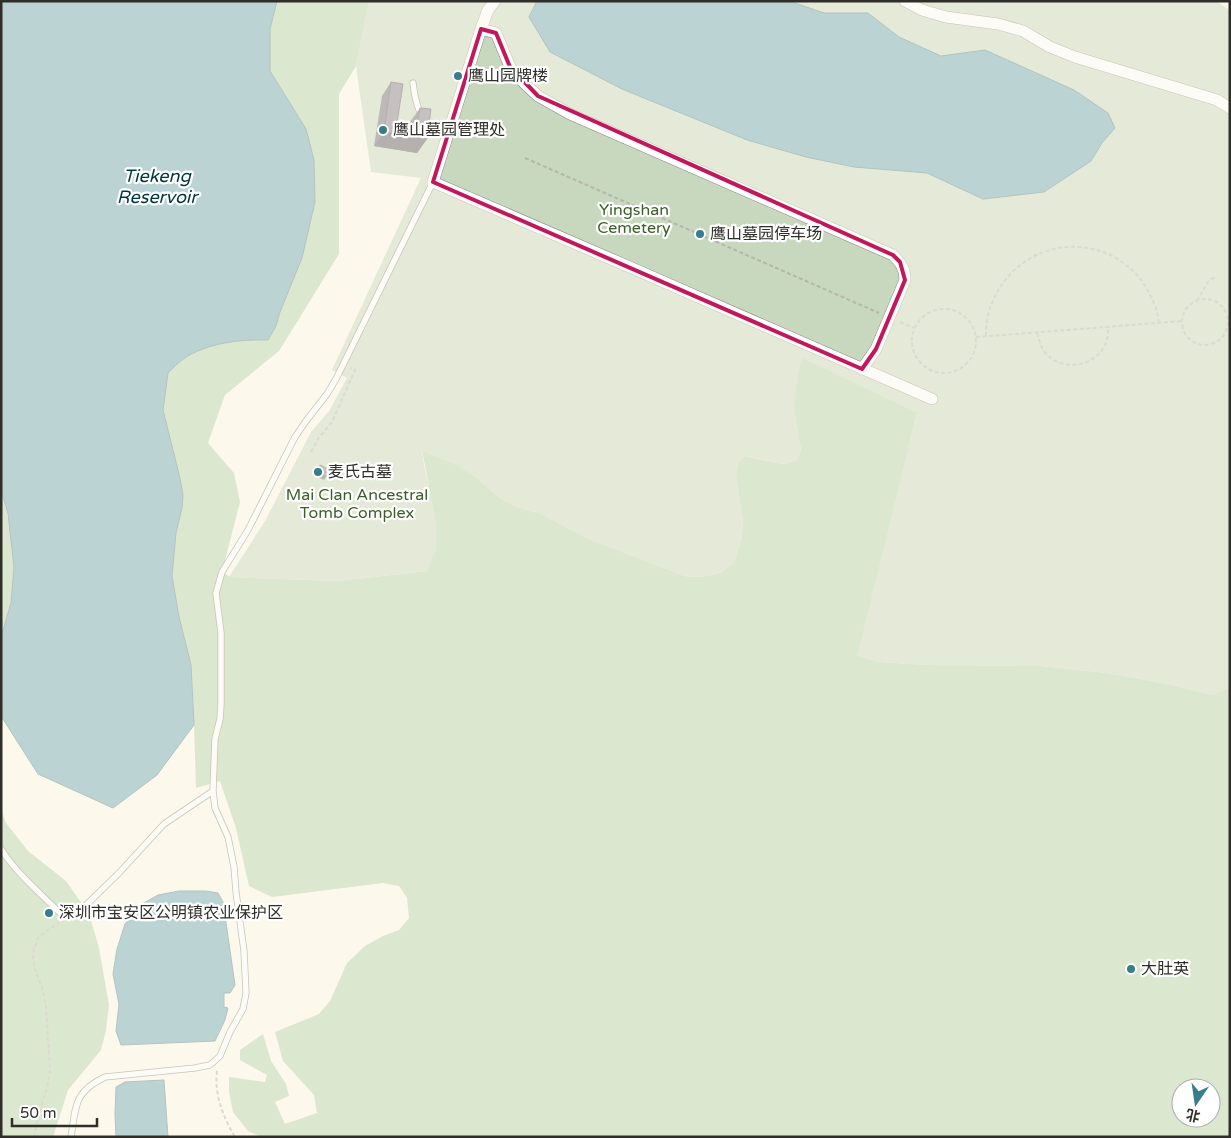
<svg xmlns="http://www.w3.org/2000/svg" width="1231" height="1138" font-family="'Varela Round','Noto Sans SC',sans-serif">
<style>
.green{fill:#c7d8bf}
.forest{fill:#b7d2aa;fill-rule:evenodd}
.water{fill:#6fa7b4;stroke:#5c838a}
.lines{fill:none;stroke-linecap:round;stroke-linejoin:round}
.service-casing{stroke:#89867b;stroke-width:7}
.minor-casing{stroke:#89867b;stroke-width:12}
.path{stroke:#b8b5ab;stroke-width:2;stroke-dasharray:4 2.5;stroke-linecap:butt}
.service{stroke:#fff;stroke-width:5.5}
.minor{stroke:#fff;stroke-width:11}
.wall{fill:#726d76}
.shaded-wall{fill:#5d5960}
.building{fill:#857f89;stroke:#5d5960}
.marked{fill:none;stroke:#c2185b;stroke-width:4;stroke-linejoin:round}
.poi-dot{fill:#387d8a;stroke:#fff;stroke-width:2}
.labels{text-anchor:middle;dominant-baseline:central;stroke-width:4.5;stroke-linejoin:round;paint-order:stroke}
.poi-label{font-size:16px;fill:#2f2e29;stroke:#fff;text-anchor:start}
.park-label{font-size:16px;fill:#3c5f29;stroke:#fff}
.water-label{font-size:18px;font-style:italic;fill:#003640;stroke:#fff}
</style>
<rect width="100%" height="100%" fill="#fcf8ec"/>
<path class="green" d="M 369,1 L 1216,1 L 1230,10 L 1230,687 L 1212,695 L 1168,684 L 1107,673 L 1041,666 L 927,665 L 880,662 L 856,656 L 917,413 L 794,409 L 801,450 L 796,461 L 784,464 L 746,456 L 736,476 L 743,521 L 742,536 L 734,563 L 722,572 L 707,576 L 688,577 L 591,540 L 541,514 L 518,507 L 501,499 L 475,476 L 455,464 L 422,450 C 424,478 443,523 436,549 C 434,557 430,564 427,571 L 338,581 L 229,577 L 265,521 L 311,432 L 329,411 L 347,378 L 332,370 L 421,178 L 371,172 L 356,66 Z"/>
<path class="forest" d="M 277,1 L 369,1 L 356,66 L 339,94 L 339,254 L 279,351 L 225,395 L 208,443 L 234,473 L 240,502 L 222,572 L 230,577 L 338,581 L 427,571 L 436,549 L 437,534 L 435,517 L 422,450 L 455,464 L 475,476 L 501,499 L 518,507 L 541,514 L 591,540 L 688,577 L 707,576 L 722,572 L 734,563 L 742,536 L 743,521 L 736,476 L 739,463 L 745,456 L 784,464 L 796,461 L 801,450 L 794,409 L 796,385 L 802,358 L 917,413 L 857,656 L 880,662 L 927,665 L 1041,666 L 1107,673 L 1168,684 L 1212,695 L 1230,687 L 1230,1137 L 261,1137 L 248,1131 L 233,1112 L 229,1092 L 229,1077 L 265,1082 L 267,1075 L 240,1060 L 240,1050 L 263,1034 L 271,1061 L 286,1084 L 289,1096 L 275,1102 L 285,1124 L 317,1113 L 314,1095 L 283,1061 L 275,1032 L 319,1014 L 330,1001 L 347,963 L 365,946 L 383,936 L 399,930 L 409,918 L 407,898 L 399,886 L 383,883 L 272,897 L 249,886 L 236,828 L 220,781 L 196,788 L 194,725 L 191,665 L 179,617 L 172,576 L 176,533 L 182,508 L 183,495 L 179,474 L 163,410 L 168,372 C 173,368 178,363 183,359 C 207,343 240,339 268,340 L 276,326 L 280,312 L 286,98 L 270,71 L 270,29 ZM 1181,1088 L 1211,1088 L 1211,1118 L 1181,1118 Z
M 1,490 C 11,526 19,567 11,604 C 8,615 4,626 1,637 Z
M 1,810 L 6,823 L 28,851 L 66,881 L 89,914 L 99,948 L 109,1005 L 106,1030 L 101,1050 L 68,1090 L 53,1137 L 1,1137 Z"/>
<path class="water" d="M 1,1 L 277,1 L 270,29 L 270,71 L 306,129 L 314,160 L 315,202 L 302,258 L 280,312 L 276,326 L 268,340 C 240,339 207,343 183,359 C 178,363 173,368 168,373 L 163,410 L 179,474 L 183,495 L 182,508 L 176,533 L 172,576 L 179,617 L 191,665 L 194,725 L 157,775 L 113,808 L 38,774 L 1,716 L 1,637 L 11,603 L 14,567 L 8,514 L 1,490 Z
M 537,1 L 789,1 L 824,13 L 868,13 L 899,37 L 941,56 L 985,50 L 1074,90 L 1108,113 L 1115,128 L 1102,143 L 1091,161 L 1044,192 L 983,199 L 927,173 L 854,167 L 806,157 L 747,140 L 622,89 L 550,52 L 529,17 Z
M 179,891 L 206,891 L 218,893 L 223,902 L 235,985 L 230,993 L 224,993 L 224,1007 L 228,1008 L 225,1020 L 215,1041 L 121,1045 L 116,1031 L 119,1004 L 113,974 L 117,949 L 125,924 L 142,904 L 158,895 Z
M 164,1080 L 168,1137 L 116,1137 L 115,1114 L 116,1087 L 125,1082 Z"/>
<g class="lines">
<defs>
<path id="service" d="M 413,83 C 415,100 419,121 436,129 C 440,131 445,132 448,133
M 1,849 C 17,874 40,893 61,914 L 65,916 L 71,916 L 82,909 L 119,873 L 164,824 L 213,791
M 71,1137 C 76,1105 74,1092 105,1077 L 195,1068 L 210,1065 L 220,1056 L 230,1032 L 243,1009 L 246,993 L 244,951 L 236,892 L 234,867 L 228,837 L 215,808 L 213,791 L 215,739 L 220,719 L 221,704 L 221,633 L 216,593 L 222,572 L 248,530 L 295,437 L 306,421 L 327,394 L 336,379 L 433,182"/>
<path id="minor" d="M 495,1 L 488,10 L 481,29 L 433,182 C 600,253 765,327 932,399
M 905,1 L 922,10 L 946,17 L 998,24 L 1023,31 L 1050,47 L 1075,57 L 1217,100 L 1230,108
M 481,29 L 496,33 L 510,67 L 524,83 L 538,96 L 570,114 L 893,255 C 901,263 905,269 905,280 L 876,349 L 862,369"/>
</defs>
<use href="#service" class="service-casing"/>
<use href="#minor" class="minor-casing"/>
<path class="path" d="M 525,158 L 879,313
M1182 322a23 23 0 1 1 46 0a23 23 0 1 1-46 0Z
M 1197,301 L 1209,280 L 1216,277
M912 341a32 32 0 1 1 64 0a32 32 0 1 1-64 0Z
M 900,322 L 914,328
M 1037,333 C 1039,339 1040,345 1044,351 C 1061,374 1100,367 1107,339 C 1108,336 1108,331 1108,327
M 986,336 C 985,325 988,313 992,303 C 1012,253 1069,232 1116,258 C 1127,265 1137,273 1144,284 C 1151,296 1158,309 1159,323
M 976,337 L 1182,321
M 311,452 L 318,439 L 332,422 L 355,370 L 350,368
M 217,1071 C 214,1094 223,1117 235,1137
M 34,1137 L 38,1118 L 48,1084 L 50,1070 L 46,1007 L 43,990 L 35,970 L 33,958 L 34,949 L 38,938 L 48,930 L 59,923"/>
<use href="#service" class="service"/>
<use href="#minor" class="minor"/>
</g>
<path class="wall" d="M 391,82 L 397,123 L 409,125 L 410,122 L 420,108 L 427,139 L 417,153 L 374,146 L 382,96 Z
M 320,465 L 326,477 L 324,480 L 315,476 Z"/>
<path class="shaded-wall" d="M 384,132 L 427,139 L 417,153 L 374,146 Z"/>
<path class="building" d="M 391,82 L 403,84 L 397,123 L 417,126 L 420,108 L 431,109 L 427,139 L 384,132 Z
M 320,465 L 330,470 L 326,477 L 317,473 Z"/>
<path d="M0 0H1231V1138H0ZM 481,29 L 496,33 L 510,67 L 538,96 L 893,255 L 900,262 L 905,280 L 876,349 L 862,369 L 433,182 Z" fill="#fcf8ec" fill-opacity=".55" fill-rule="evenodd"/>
<path class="marked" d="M 481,29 L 496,33 L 510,67 L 538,96 L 893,255 L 900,262 L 905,280 L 876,349 L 862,369 L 433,182 Z"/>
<g class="poi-dot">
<circle cx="458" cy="76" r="5"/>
<circle cx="383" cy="130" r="5"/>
<circle cx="700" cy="234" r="5"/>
<circle cx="318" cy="472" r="5"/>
<circle cx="49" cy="913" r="5"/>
<circle cx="1131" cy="969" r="5"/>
</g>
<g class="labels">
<g class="poi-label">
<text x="468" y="76">鹰山园牌楼</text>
<text x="393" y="130">鹰山墓园管理处</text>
<text x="710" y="234">鹰山墓园停车场</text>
<text x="328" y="472">麦氏古墓</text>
<text x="59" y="913">深圳市宝安区公明镇农业保护区</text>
<text x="1141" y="969">大肚英</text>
</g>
<g class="park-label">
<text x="634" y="210">Yingshan<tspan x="634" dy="18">Cemetery</tspan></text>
<text x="357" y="495">Mai Clan Ancestral<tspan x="357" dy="18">Tomb Complex</tspan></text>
</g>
<g class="water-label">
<text x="157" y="176">Tiekeng<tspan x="157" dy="21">Reservoir</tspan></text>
</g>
</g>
<rect width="1231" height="1138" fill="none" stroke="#2f2e29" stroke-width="5"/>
<g transform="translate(1196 1103) rotate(193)"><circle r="24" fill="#ffffff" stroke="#acaba9"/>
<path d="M0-4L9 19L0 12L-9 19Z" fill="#387d8a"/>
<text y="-8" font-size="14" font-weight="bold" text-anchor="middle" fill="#2f2e29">北</text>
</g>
<path d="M12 1118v8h85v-8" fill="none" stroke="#2f2e29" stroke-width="2.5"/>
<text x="20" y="1118" font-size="15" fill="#2f2e29" stroke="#ffffff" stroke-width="4" paint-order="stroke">50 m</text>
</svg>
